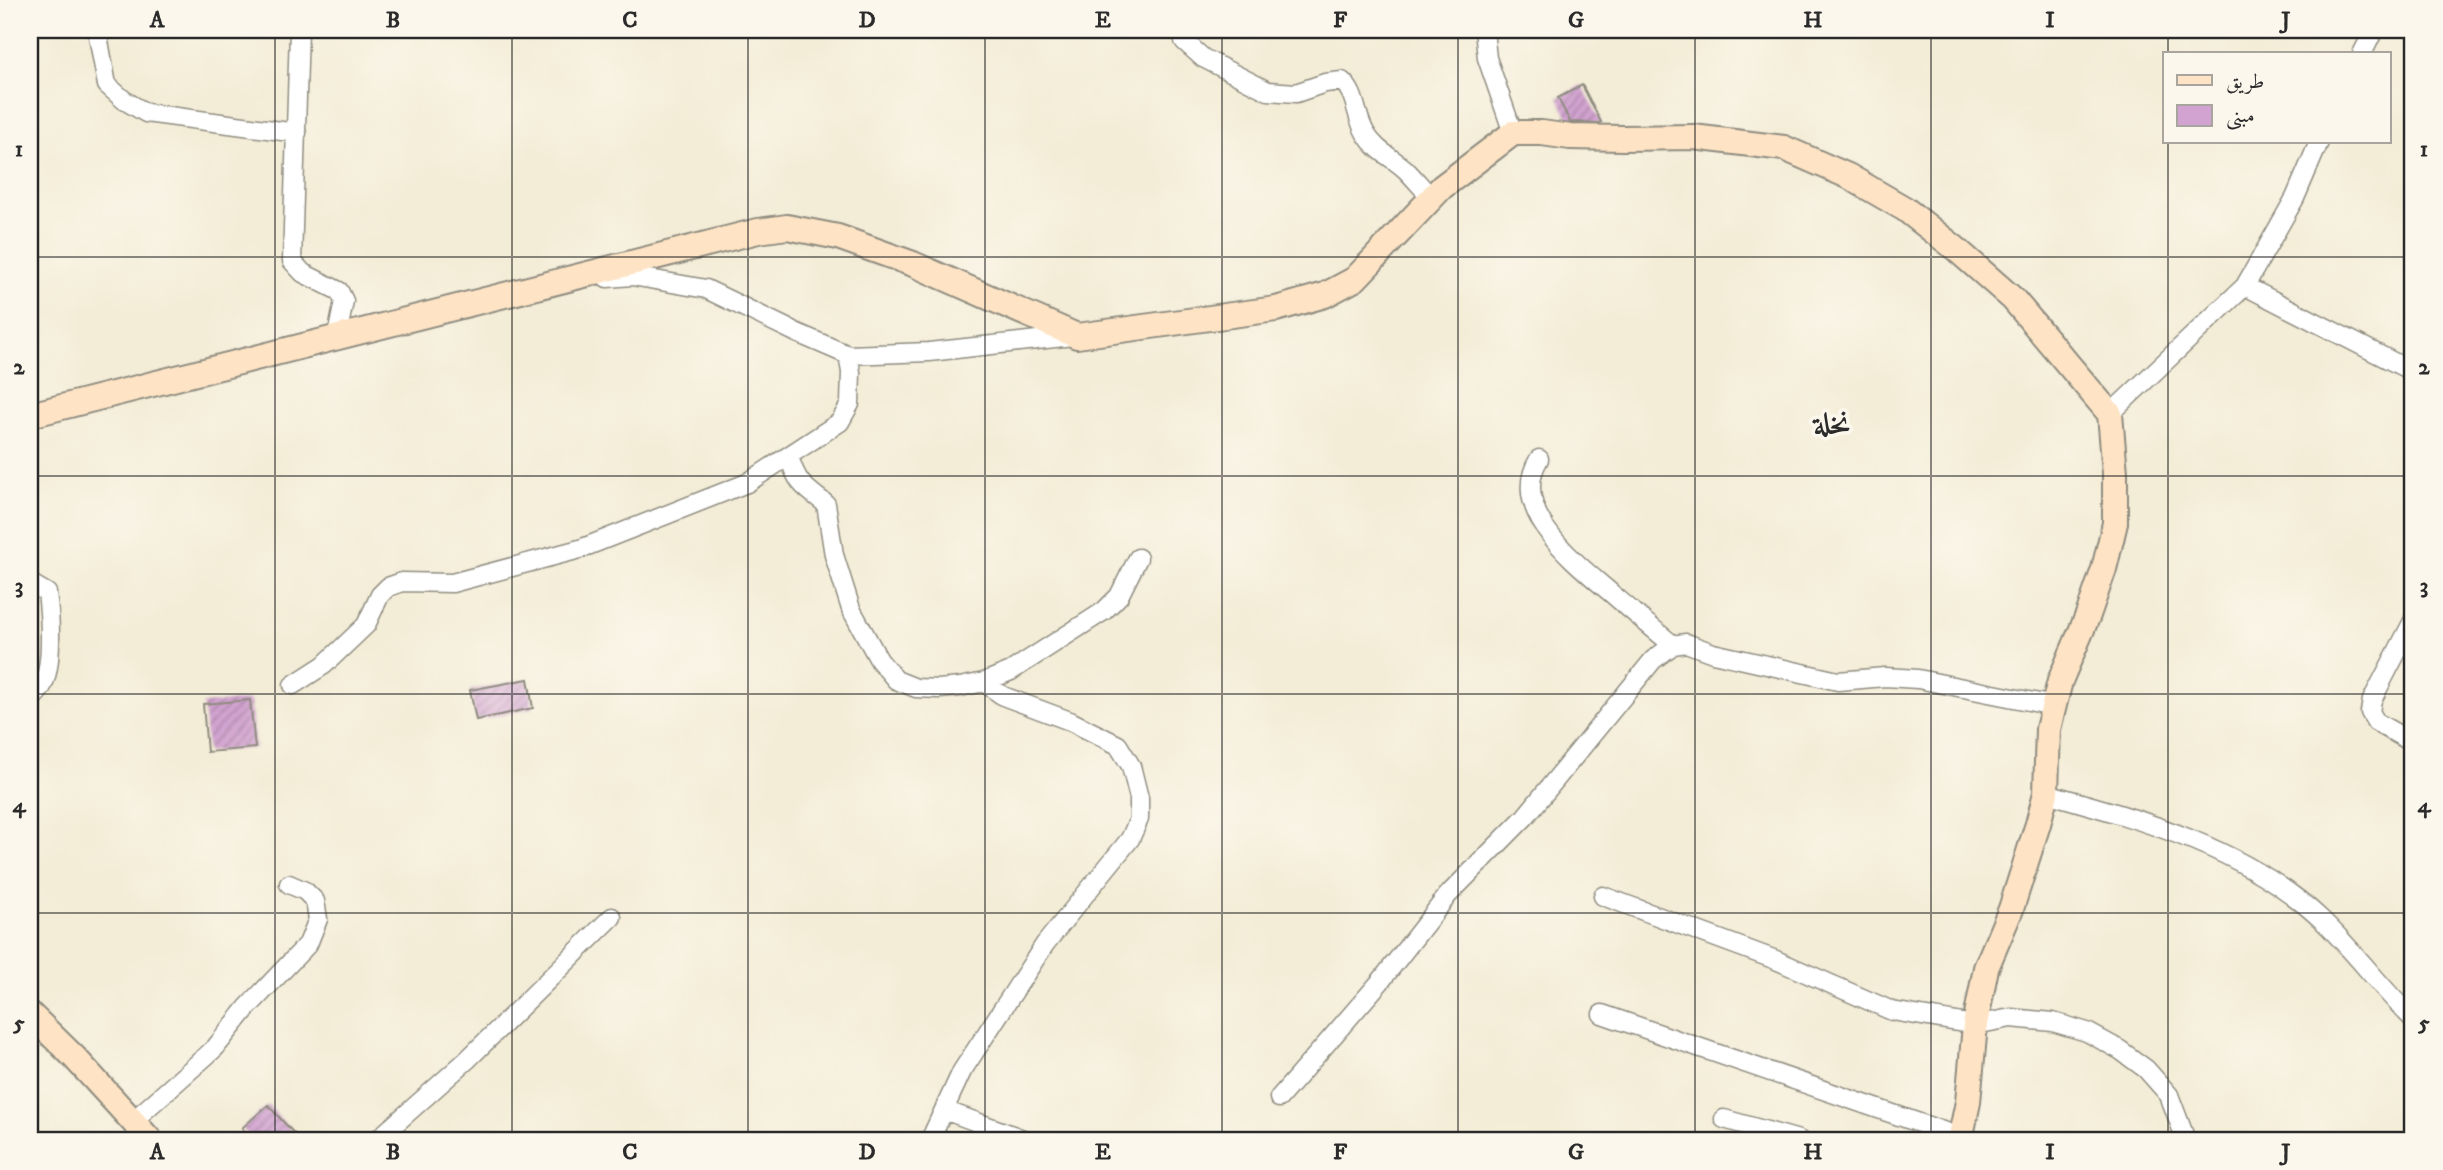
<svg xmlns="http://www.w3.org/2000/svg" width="2443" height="1170" font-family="'IM FELL DW Pica',Amiri,serif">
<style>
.building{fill:url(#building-hatch)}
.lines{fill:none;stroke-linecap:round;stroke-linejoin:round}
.street-casing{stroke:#8f8c80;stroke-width:21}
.secondary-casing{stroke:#8f8c80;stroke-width:28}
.street{stroke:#fff;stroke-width:18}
.secondary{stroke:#fee4c5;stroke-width:24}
.grid{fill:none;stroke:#2b2b2b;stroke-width:2;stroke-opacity:0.55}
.labels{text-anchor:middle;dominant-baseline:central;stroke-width:7;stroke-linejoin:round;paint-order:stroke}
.quarter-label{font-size:30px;font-weight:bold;fill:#2b2b2b;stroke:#fbf7ec}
.neatline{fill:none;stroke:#2b2b2b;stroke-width:2.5}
.grid-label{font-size:23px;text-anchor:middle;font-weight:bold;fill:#2b2b2b}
</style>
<defs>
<pattern id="building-hatch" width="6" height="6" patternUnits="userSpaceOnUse" patternTransform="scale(1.75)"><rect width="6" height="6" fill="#d2a3d0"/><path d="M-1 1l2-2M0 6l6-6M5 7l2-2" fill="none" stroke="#ab85a9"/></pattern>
</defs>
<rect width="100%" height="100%" fill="#fbf7ec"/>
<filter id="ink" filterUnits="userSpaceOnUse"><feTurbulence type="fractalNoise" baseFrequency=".0143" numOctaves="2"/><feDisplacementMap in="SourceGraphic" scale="14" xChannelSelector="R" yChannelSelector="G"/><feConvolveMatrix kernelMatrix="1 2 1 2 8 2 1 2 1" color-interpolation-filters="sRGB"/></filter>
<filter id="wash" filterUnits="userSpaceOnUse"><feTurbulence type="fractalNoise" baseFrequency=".00686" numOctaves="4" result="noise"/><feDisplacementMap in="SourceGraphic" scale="28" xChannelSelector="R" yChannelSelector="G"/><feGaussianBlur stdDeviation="1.57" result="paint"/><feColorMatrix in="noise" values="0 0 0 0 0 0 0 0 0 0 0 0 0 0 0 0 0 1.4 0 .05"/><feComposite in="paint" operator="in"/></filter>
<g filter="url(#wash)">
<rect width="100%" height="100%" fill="#f3ecd6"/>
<g id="blocks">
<path class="building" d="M 1582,85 L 1601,122 L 1599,123 L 1570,122 L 1558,98 Z
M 528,679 L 533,708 L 476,720 L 470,690 Z
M 250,700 L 255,748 L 207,752 L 203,704 Z
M 268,1105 L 300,1140 L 252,1140 L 242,1128 Z"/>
</g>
</g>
<g filter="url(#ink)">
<use href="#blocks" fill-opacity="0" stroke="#8f8c80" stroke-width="2"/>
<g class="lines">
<defs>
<path id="street" d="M 97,30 L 107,85 L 124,100 L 146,113 L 297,133
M 299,30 L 292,261 L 303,273 L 339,291 L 344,301 L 337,336
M 1484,30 L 1487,58 L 1513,133
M 1184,41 L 1203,58 L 1268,91 L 1296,93 L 1325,83 L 1342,81 C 1357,94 1355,116 1366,134 C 1376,151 1392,157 1406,170 C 1415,179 1423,189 1432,198
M 2362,54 L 2374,30
M 607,278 L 632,276 L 706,289 L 797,333 L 848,355 L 929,352 L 1073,336
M 2245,286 L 2413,372
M 2110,414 L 2245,286 L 2295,198 L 2319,142
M 789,456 C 797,484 804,487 826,504 L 834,555 L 851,609 L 879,660 L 896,680 L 916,688 L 939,689 L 960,687 L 984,682 L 1011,671 L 1104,611 L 1119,596 L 1138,558
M 1539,459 C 1507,511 1576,563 1611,593 C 1631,610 1652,628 1673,645
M 30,583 L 47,593 C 50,616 54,668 41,688 C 38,693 33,697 30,701
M 2413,621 L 2372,700 L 2370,712 L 2376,722 L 2413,743
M 293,685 L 324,665 L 366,625 L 380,595 L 388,587 L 402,582 L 452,583 L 580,549 L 747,483 L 840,422 L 850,404 L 851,372 L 848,355
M 2046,793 C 2143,820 2248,849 2323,921 C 2355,952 2381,988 2413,1019
M 1603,896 L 1776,960 L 1892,1011 L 1975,1025 L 2011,1018 L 2053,1022 L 2087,1032 L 2120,1050 L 2146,1069 L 2169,1095 L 2186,1140
M 1602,1014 L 1960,1137
M 1279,1098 L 1380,982 L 1448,895 L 1525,817 L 1653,660 L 1673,645 L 1686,643 L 1713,653 L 1838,681 L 1885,677 L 1918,679 L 2054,706
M 944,1110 L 1026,1140
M 1724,1119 L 1799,1140
M 134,1120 L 215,1048 L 247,1008 L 308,944 L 318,919 L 315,901 L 305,891 L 289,884
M 377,1140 L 467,1060 L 612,917
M 930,1140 L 962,1071 L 1045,944 L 1130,839 L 1139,819 L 1139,798 L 1131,766 L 1118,745 L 1070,721 L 1003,696 L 984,682"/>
<path id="secondary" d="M 30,415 L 758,231 L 787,227 L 838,237 L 913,264 L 1077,336 L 1276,309 L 1325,295 L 1355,279 L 1442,187 L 1513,133 L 1542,133 L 1570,137 L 1623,138 L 1693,137 L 1784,148 L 1848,176 L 1905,209 L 1955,248 L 2013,299 L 2110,414 L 2115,473 L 2115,523 L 2104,569 L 2088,615 L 2060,681 L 2048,729 L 2046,793 L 2038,824 L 2011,909 L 1986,968 L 1975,1025 L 1968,1102 L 1960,1140
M 30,1014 L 75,1058 L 150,1140"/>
</defs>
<use href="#street" class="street-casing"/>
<use href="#secondary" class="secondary-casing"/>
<use href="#street" class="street"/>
<use href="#secondary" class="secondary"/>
</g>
</g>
<path class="grid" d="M 275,30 L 275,1140M 512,30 L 512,1140M 748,30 L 748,1140M 985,30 L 985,1140M 1222,30 L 1222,1140M 1458,30 L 1458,1140M 1695,30 L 1695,1140M 1931,30 L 1931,1140M 2168,30 L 2168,54M 2168,142 L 2168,1140M 30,257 L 2413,257M 30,476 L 2413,476M 30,694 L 2413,694M 30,913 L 2413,913"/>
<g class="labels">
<g class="quarter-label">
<text x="1832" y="425">نخلة</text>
</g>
</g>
<rect width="2443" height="1170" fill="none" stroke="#fbf7ec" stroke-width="77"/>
<rect x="2163" y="52" width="228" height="91" fill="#fbf7ec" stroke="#a8a59f" stroke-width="2"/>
<rect x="2177" y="75" width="35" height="10" fill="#fee4c5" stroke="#a8a59f" stroke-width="2"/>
<text x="2226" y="88" font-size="21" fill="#2b2b2b">طريق</text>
<rect x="2177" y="105" width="35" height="21" fill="#d2a3d0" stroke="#a8a59f" stroke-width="2"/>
<text x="2226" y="122" font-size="21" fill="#2b2b2b">مبنى</text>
<rect x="38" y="38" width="2366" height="1094" class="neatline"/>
<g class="grid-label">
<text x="157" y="27">A</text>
<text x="393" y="27">B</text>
<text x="630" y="27">C</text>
<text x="867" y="27">D</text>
<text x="1103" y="27">E</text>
<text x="1340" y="27">F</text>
<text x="1576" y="27">G</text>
<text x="1813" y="27">H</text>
<text x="2050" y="27">I</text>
<text x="2286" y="27">J</text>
<text x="19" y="156">1</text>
<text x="2424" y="156">1</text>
<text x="19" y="374">2</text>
<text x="2424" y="374">2</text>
<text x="19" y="593">3</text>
<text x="2424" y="593">3</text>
<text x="19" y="812">4</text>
<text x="2424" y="812">4</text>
<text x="19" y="1030">5</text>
<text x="2424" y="1030">5</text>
<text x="157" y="1159">A</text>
<text x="393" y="1159">B</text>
<text x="630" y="1159">C</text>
<text x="867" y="1159">D</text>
<text x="1103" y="1159">E</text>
<text x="1340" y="1159">F</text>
<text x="1576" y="1159">G</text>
<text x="1813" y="1159">H</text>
<text x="2050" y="1159">I</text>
<text x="2286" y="1159">J</text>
</g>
</svg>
